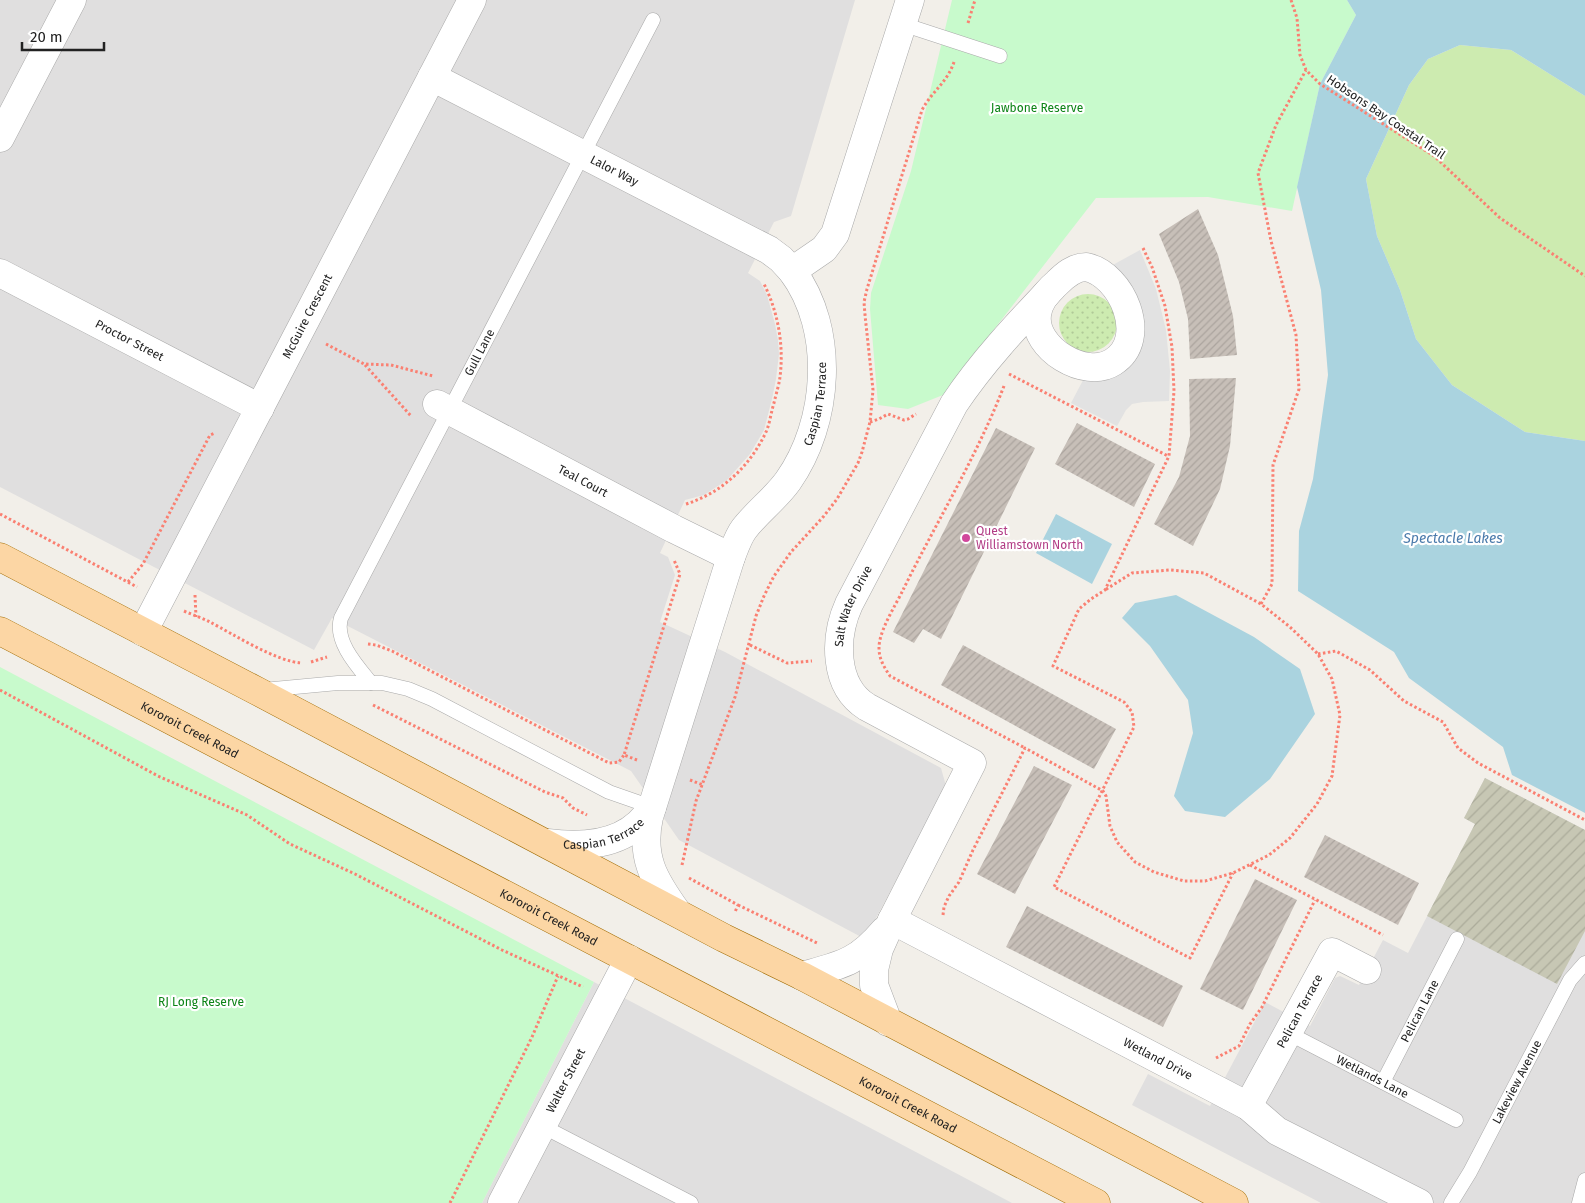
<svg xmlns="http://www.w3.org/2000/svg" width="1585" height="1203" font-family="'Fira Sans',sans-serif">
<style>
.residential{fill:#e0dfdf}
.construction{fill:url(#construction-furrows)}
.grass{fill:#cdebb0}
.park{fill:#c8facc}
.garden{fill:url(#garden-dots)}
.parking{fill:#e2e2e2}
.water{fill:#aad3df}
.building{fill:url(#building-hatch)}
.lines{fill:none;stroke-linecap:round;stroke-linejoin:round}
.lane-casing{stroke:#a9a9a9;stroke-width:15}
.street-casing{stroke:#a9a9a9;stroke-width:29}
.primary-casing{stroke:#a06b00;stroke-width:29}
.path{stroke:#fa8072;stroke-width:3;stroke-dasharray:2.5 2.5;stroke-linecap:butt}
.lane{stroke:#fff;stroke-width:14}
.street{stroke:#fff;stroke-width:28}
.primary{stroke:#fcd6a4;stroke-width:28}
.hotel-dot{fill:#d1479c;stroke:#fff;stroke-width:2}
.labels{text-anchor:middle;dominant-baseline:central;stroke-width:4.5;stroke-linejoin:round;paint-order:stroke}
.park-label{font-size:12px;fill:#0c8416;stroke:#fff}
.street-label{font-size:12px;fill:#222;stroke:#fff}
.hotel-label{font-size:12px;fill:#b23c85;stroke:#fff;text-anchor:start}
.water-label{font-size:14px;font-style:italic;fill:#4a7aab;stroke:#fff}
</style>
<defs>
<pattern id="construction-furrows" width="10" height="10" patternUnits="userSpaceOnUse" patternTransform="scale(1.25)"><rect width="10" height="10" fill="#c7c7b4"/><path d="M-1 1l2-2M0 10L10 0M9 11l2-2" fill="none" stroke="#abab9a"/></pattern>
<pattern id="garden-dots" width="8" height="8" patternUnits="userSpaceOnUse" patternTransform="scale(1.25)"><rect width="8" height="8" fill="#cdebb0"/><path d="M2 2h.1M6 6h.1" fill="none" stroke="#b0c997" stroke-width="1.8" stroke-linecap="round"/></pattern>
<pattern id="building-hatch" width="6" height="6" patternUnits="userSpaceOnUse" patternTransform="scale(1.25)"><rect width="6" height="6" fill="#c7bfb8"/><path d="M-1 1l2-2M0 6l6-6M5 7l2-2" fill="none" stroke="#aba49e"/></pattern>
</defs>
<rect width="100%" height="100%" fill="#f2efe9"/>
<path class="residential" d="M 0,0 L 855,0 L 791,216 L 774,222 L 748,273 L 760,281 L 767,295 L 775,324 L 778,340 L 779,354 L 776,379 L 772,399 L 764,430 L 750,454 L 727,480 L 704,495 L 685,500 L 660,553 L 668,557 L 675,575 L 660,622 L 725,652 L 941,768 L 946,786 L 865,939 L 679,840 L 631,771 L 332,618 L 314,650 L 0,487 Z
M 1485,778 L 1585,830 L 1585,1203 L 1321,1203 L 1132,1105 L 1148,1074 L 1210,1106 L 1265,1002 L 1310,1026 L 1335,978 L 1340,976 L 1359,985 L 1383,940 L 1408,953 L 1475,824 L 1464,818 Z
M 594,982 L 967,1179 L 1012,1203 L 482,1203 Z"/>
<path class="construction" d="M 1485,778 L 1585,830 L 1585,931 L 1557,984 L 1427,916 L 1475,824 L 1464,818 Z"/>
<path class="grass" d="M 1460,45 L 1511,50 L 1585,96 L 1585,441 L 1525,432 L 1452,385 L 1416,339 L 1400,290 L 1377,236 L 1366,179 L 1409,85 L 1428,59 Z"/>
<path class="park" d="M 952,0 L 1347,0 L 1356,15 L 1320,84 L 1292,211 L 1208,197 L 1096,198 L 943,395 L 908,409 L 878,405 L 870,309 L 871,293 L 911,171 Z
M 0,667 L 594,982 L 482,1203 L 0,1203 Z"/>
<path class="garden" d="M1059 323a29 29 0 1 1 58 0a29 29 0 1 1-58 0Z"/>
<path class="parking" d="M 1140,250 L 1156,289 L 1166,330 L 1170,371 L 1169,401 L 1143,402 L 1132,404 L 1126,410 L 1117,426 L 1071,403 L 1090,367 L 1127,348 L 1100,272 Z"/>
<path class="water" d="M 1347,0 L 1585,0 L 1585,96 L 1511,50 L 1460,45 L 1428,59 L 1409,85 L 1366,179 L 1377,236 L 1400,290 L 1416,339 L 1452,385 L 1525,432 L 1585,441 L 1585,813 L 1512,775 L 1503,747 L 1409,678 L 1394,652 L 1298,591 L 1299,531 L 1313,479 L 1328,375 L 1321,290 L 1297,187 L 1320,84 L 1356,15 Z
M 1056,514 L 1112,544 L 1092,584 L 1036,553 Z
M 1176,595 L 1254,637 L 1300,669 L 1315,714 L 1270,779 L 1225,817 L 1185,811 L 1174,796 L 1193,733 L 1188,700 L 1150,646 L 1122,618 L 1135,603 Z"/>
<path class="building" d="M 1198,209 L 1218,255 L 1233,316 L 1237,355 L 1190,359 L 1188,319 L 1179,282 L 1159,234 Z
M 1236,378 L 1230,446 L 1220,489 L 1193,546 L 1154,524 L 1179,477 L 1190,436 L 1189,379 Z
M 1077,423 L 1155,464 L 1134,507 L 1055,464 Z
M 996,428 L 1035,448 L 941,639 L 923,629 L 914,643 L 893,632 Z
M 963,645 L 1116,729 L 1094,769 L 941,685 Z
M 1034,766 L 1072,785 L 1015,894 L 977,874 Z
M 1325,835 L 1419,883 L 1398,925 L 1304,877 Z
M 1255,879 L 1297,900 L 1243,1010 L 1200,989 Z
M 1027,906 L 1183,986 L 1163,1027 L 1006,947 Z"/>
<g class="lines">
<defs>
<g id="lane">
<path d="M 902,24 L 1000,56"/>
<path id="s1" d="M 371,683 C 357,666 334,641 341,618 L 653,20"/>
<path d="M 263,690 L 338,683 L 382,683 L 408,689 L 432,699 L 609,792 L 652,807"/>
<path id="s2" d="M 1288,1033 L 1456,1120"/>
<path id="s3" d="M 1383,1082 L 1457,939"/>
<path d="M 542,1126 L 691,1203"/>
<path id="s4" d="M 1451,1203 L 1470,1172 L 1570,980 L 1585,963"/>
<path d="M 1579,1203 L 1585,1180"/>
</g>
<g id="street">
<path id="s5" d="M 432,77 L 769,250 L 781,259 L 792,271"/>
<path d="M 0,138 L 72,0"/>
<path d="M 1086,267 C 1122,274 1150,339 1113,362 C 1085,380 1033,348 1037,315 C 1038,302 1048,291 1057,283 C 1065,275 1074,267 1086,267 Z"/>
<path id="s6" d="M 0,273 L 260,408"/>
<path id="s7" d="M 437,404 L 674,529 L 731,557"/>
<path id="s8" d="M 143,632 L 472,0"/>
<path id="s9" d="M 547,843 C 586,848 630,845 652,807"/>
<path id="s10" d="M 677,912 C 654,880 640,857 649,817 L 731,557 C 735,547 738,537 744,529 C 757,512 775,499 788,481 C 829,423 836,330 792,271 L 824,249 L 835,234 L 910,0"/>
<path id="s11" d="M 892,920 L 1248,1106 L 1277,1131 L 1419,1203"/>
<path d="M 802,976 C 841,965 857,963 884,931"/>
<path id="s12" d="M 888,1022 L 874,985 L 874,970 L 879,949 L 892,920 L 972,763 L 867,707 C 833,686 834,637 849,604 L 954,404 C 982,362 1017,325 1052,288"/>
<path id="s13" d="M 1248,1106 L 1332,952 L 1367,970"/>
<path id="s14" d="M 502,1203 L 629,959"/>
</g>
<g id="primary">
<path d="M 0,557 L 257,691 L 724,938 L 802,976 L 1234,1203"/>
<path id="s15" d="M 0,631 L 1096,1203"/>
</g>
</defs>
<use href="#lane" class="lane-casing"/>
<use href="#street" class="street-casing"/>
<use href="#primary" class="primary-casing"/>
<path class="path" d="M 1291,0 L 1297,18 L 1300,55 L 1306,70 L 1320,84 L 1434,156 L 1500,218 L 1585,276
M 968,23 L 975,0
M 1143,248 L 1152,267 L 1165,306 L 1172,347 L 1174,391 L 1169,456 L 1105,590 L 1091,599 L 1079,609 L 1053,666 L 1124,702 L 1132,712 L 1134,727 L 1054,887 L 1190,958 L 1233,873
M 326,344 L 364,364 L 391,365 L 433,376
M 365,365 L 411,416
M 1009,374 L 1168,456
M 1004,386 C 977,456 937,521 904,588 C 896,605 879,630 879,648 C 879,659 884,667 890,676 L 1025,748
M 870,422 L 879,419 L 888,414 L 904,420 L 908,419 L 916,414
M 686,504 C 722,493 750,466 766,432 C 770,423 771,412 774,403 C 776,394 779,385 780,377 C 784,345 778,312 764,284
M 0,514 L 137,587
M 128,582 L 143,564 L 210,435 L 215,433
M 195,595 L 196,617
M 1261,604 L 1272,584 L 1273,465 L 1299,389 L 1296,335 L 1271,241 L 1258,173 L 1276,125 L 1306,70
M 184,611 C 193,615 202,618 210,622 C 233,634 277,662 302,663
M 368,644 L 376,645 L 392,651 L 609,763 L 619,762 L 624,755
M 750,645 L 787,663 L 812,661
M 1318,654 L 1336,651 L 1370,670 L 1404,701 L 1443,722 L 1458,748 L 1478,763 L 1585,820
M 311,662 L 327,657
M 0,690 L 158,776 L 247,815 L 290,844 L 355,874 L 502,950 L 583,987
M 373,705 L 545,792 L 563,798 L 573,808 L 587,815
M 637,760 L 624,755 L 680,574 L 674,560
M 690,780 L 703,785
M 682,865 L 696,801 L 735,697 L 756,616 L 764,596 L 774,576 L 791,552 L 824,516 L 837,499 L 858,463 L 862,452 L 870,422 L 873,390 L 865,315 L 864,302 L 867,289 L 922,110 C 932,91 947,83 954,62
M 1250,865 L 1383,935
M 689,878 L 738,905 L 735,912
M 738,905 L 817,943
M 943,915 L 944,907 L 949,896 L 959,882 L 973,850 L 1025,748 L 1103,791 L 1106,796 L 1110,826 L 1117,842 L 1135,862 L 1154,872 L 1184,881 L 1205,881 L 1233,873 L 1269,855 L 1290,838 L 1317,804 L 1332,776 L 1340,715 L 1332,679 L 1318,654 L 1290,627 L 1261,604 L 1204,573 L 1170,570 L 1132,573 L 1105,590
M 1216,1058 L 1239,1046 L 1250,1024 L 1262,1007 L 1315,900
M 450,1203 L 532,1037 L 558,976"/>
<use href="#lane" class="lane"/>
<use href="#street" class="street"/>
<use href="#primary" class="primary"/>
</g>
<circle class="hotel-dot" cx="966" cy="538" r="5"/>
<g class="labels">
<g class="park-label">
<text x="1037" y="108">Jawbone Reserve</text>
<text x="201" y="1002">RJ Long Reserve</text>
</g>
<g class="street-label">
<text transform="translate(1386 117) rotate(34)">Hobsons Bay Coastal Trail</text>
<text stroke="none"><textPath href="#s5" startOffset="205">Lalor Way</textPath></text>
<text stroke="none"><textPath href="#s8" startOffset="356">McGuire Crescent</textPath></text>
<text stroke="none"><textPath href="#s6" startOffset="146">Proctor Street</textPath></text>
<text stroke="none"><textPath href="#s1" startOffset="374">Gull Lane</textPath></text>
<text stroke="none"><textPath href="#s10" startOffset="555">Caspian Terrace</textPath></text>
<text stroke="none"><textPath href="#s7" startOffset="165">Teal Court</textPath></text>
<text stroke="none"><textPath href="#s12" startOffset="516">Salt Water Drive</textPath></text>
<text stroke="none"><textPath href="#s15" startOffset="214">Kororoit Creek Road</textPath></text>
<text stroke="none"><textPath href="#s9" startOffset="59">Caspian Terrace</textPath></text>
<text stroke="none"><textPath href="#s15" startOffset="619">Kororoit Creek Road</textPath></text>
<text stroke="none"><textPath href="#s3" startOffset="80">Pelican Lane</textPath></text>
<text stroke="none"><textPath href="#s13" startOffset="108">Pelican Terrace</textPath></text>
<text stroke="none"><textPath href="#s11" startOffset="300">Wetland Drive</textPath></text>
<text stroke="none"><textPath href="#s2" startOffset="95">Wetlands Lane</textPath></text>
<text stroke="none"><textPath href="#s14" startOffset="138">Walter Street</textPath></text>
<text stroke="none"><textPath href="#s4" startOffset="138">Lakeview Avenue</textPath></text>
<text stroke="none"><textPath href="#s15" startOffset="1024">Kororoit Creek Road</textPath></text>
</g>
<g class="hotel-label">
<text x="976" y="531">Quest<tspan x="976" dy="14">Williamstown North</tspan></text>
</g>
<g class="water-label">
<text x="1453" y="538">Spectacle Lakes</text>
</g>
</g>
<path d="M22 42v8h82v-8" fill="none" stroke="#222222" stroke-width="2.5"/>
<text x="30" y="42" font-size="15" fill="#222222" stroke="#ffffff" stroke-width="4" paint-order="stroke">20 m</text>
</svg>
